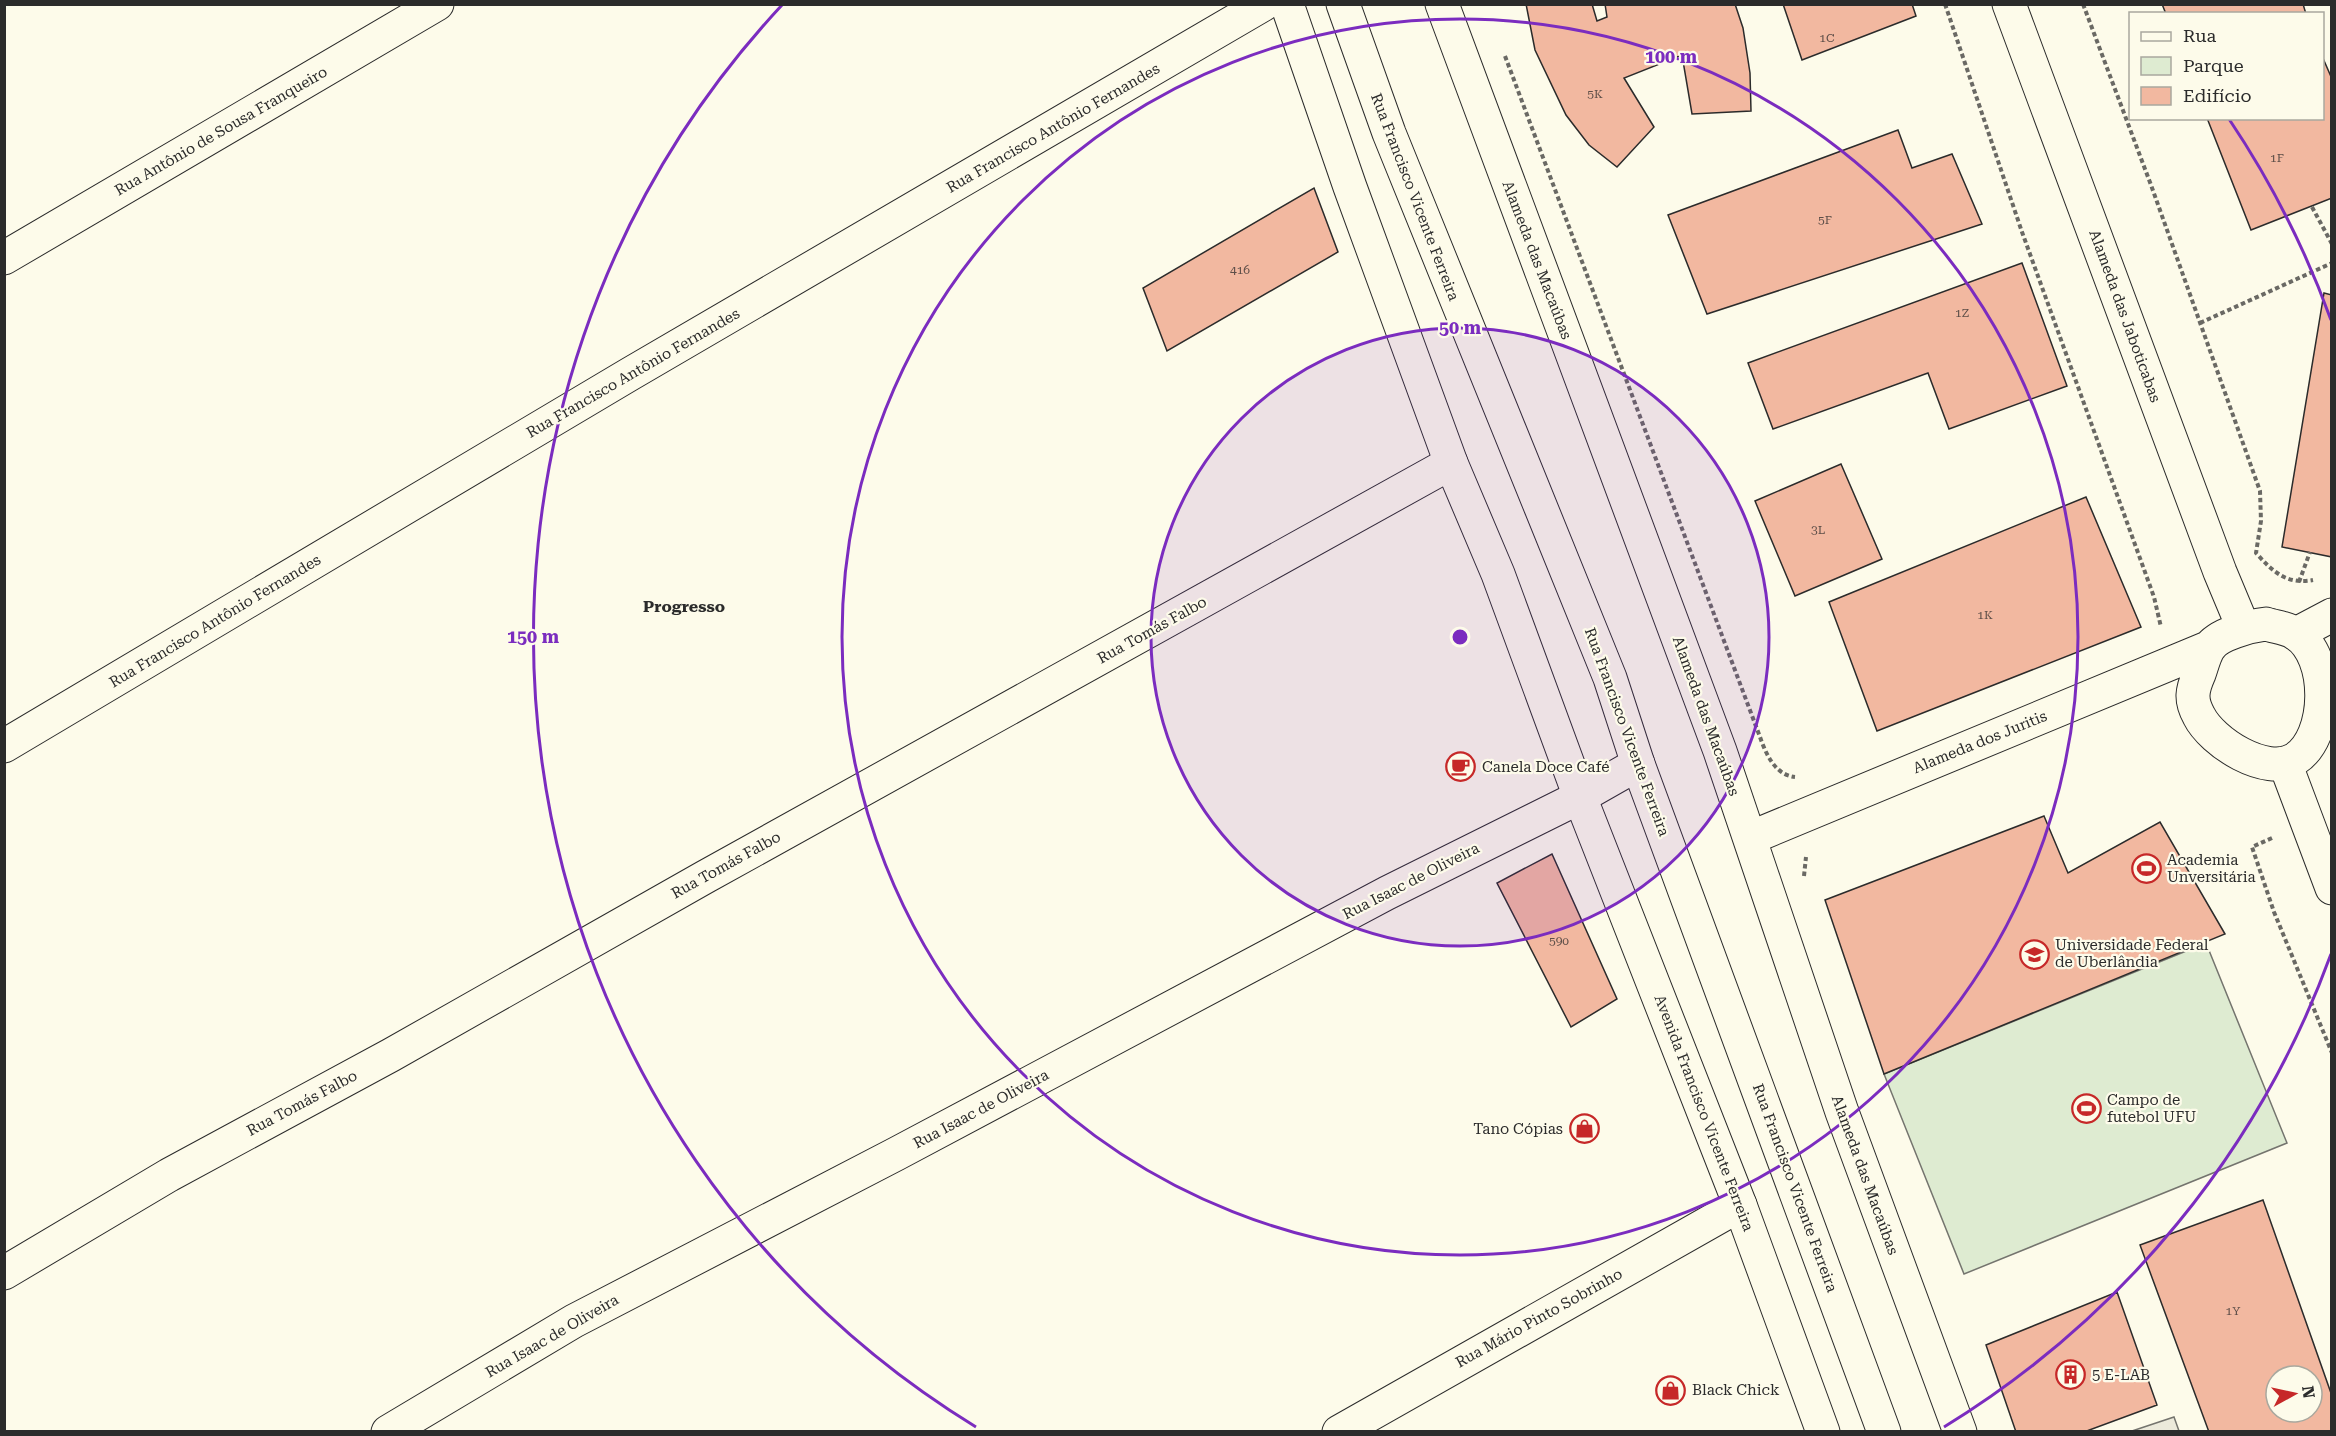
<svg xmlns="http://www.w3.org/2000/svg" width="2336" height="1436" font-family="'Roboto Serif',serif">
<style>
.green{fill:#deebd1;stroke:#74746e;stroke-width:1.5}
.parking{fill:#eceadb;stroke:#74746e;stroke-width:1.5}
.building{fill:#f2b8a0;stroke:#2b2b2b;stroke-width:1.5;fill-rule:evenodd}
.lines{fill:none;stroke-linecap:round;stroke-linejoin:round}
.minor-casing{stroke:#2b2b2b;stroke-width:35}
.major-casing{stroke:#2b2b2b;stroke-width:35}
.path{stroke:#6a6964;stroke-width:4;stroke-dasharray:4.5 3;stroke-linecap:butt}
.minor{stroke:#fdfbea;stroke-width:33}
.major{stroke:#fdfbea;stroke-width:33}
.ring{fill:none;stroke:#7b2cbf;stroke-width:3}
.labels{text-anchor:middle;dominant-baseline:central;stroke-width:4.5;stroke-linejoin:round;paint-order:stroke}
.number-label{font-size:12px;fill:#5d4e48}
.street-label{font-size:15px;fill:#2b2b2b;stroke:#fdfbea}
.poi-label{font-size:15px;fill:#2b2b2b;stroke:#fdfbea;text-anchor:start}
.neighbourhood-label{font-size:16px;font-weight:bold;fill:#2b2b2b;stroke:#fdfbea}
.centre{fill:#7b2cbf;stroke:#fdfbea;stroke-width:3}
.ring-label{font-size:18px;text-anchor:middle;font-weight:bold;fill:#7b2cbf;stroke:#fdfbea;stroke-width:4.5;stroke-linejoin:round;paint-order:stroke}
</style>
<rect width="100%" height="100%" fill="#fdfbea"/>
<path class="green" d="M 2206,943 L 2287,1143 L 1964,1274 L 1884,1074 Z"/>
<path class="parking" d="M 2174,1417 L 2179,1431 L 2132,1431 Z"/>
<path class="building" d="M 1526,4 L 1592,4 L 1597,21 L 1607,17 L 1605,4 L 1735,4 L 1743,28 L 1750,73 L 1751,111 L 1692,114 L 1682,55 L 1624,78 L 1654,127 L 1617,167 L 1589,145 L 1566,115 L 1535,50 Z
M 1783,4 L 1912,4 L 1916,16 L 1802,60 Z
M 2162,4 L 2303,4 L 2306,14 L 2166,14 Z
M 2322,56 L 2332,79 L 2332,198 L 2251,230 L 2207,118 L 2322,118 Z
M 1898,130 L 1912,168 L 1952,154 L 1982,224 L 1707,314 L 1668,215 Z
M 1314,188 L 1338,252 L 1167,351 L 1143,288 Z
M 2022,263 L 2067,386 L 1949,429 L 1928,373 L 1773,429 L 1748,363 Z
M 2324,293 L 2332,295 L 2332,557 L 2282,547 Z
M 1841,464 L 1882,559 L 1795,596 L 1755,501 Z
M 2086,497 L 2141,627 L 1877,731 L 1829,602 Z
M 2044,816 L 2068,873 L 2160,822 L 2225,934 L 1884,1074 L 1825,900 Z
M 1552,854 L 1617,999 L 1571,1027 L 1497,883 Z
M 2263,1200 L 2332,1396 L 2332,1432 L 2209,1432 L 2140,1245 ZM 2276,1376 L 2312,1376 L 2312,1412 L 2276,1412 Z
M 2117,1292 L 2157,1405 L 2084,1432 L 2016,1432 L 1986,1345 Z"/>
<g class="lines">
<defs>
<path id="minor" d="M 1442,4 L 1720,751 L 1842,1112 L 1960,1432
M 2009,4 L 2220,572 L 2243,627
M 4,258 L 437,4
M 2266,624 C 2275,627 2288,628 2296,634 C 2331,656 2330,737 2295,759 C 2266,777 2212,742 2199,716 C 2190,700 2192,690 2199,674 C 2202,666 2204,656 2209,648 C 2218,634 2250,626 2266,624 Z
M 2296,634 L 2332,615
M 4,746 L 630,374 L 1264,4
M 2285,763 L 2332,888
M 1750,838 L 2210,647
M 4,1273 L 169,1175 L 391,1055 L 705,877 L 1451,463
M 388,1432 L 574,1321 L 896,1154 L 1387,893 L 1580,797 L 1638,764
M 1339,1432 L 1740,1205"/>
<path id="major" d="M 1287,4 L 1350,187 L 1451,463 L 1498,574 L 1580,797 L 1740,1205 L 1823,1432
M 1343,4 L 1389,133 L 1610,678 L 1638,764 L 1884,1432"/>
</defs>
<use href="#minor" class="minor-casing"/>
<use href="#major" class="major-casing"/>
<path class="path" d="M 1945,4 L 2022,232 L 2154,597 L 2161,627
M 2083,4 L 2151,185 L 2260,491 L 2261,521 L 2256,553 C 2273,572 2287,585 2313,580
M 1505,56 L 1760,737 C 1766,754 1775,775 1795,777
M 2312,207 L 2332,244
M 2200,323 L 2332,263
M 2299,582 L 2310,552
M 2272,838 L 2252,847 L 2274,912 L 2332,1053
M 1804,876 L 1806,857"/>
<use href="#minor" class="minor"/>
<use href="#major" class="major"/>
</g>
<circle cx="1460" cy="637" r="309" fill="#7b2cbf" fill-opacity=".12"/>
<g class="ring">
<circle cx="1460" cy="637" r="309"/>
<circle cx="1460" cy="637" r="618"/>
<path d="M2331 954A927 927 0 0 1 1944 1427M976 1427A927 927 0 0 1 782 5M2229 119A927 927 0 0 1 2331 320"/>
</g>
<defs>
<symbol id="cafe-ring" viewBox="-11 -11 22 22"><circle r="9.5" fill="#fdfbea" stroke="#c62828" stroke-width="1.5"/><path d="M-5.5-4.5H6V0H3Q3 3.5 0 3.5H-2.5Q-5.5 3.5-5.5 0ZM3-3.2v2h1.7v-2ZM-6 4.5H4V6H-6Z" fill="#c62828"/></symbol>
<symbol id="stadium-ring" viewBox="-11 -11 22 22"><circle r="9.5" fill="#fdfbea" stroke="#c62828" stroke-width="1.5"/><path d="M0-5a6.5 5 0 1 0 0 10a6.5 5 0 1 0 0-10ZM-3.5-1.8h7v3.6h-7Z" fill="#c62828"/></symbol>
<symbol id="university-ring" viewBox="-11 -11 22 22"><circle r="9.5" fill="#fdfbea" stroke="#c62828" stroke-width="1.5"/><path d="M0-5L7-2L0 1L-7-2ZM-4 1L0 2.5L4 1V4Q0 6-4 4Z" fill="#c62828"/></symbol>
<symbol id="shop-ring" viewBox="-11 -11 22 22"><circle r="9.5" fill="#fdfbea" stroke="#c62828" stroke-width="1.5"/><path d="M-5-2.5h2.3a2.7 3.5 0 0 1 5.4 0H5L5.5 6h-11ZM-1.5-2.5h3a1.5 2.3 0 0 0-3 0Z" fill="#c62828"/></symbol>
<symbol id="building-ring" viewBox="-11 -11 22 22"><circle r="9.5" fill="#fdfbea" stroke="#c62828" stroke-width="1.5"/><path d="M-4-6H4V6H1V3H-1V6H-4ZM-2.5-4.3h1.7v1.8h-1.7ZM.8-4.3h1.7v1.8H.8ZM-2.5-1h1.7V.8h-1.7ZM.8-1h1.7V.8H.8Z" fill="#c62828"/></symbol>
</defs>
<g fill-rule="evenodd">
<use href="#cafe-ring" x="1444" y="750" width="33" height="33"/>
<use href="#stadium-ring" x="2130" y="852" width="33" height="33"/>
<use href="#university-ring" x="2018" y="938" width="33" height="33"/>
<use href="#stadium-ring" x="2070" y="1092" width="33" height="33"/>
<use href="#shop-ring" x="1568" y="1112" width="33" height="33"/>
<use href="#building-ring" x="2054" y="1358" width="33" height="33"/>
<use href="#shop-ring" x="1654" y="1374" width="33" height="33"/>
</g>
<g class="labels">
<g class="number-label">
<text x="1827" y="38">1C</text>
<text x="1595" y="94">5K</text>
<text x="2277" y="158">1F</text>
<text x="1825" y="220">5F</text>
<text x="1240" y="270">416</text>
<text x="1962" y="313">1Z</text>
<text x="1818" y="530">3L</text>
<text x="1985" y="615">1K</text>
<text x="1559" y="941">590</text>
<text x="2233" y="1311">1Y</text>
</g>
<g class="street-label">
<text transform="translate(1053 128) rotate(-30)">Rua Francisco Antônio Fernandes</text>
<text transform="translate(221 131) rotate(-30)">Rua Antônio de Sousa Franqueiro</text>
<text transform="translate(1415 197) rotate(69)">Rua Francisco Vicente Ferreira</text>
<text transform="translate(1537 260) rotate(69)">Alameda das Macaúbas</text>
<text transform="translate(2125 316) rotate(70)">Alameda das Jaboticabas</text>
<text transform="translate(633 373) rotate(-30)">Rua Francisco Antônio Fernandes</text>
<text transform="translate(215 621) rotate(-31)">Rua Francisco Antônio Fernandes</text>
<text transform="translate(1152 630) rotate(-29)">Rua Tomás Falbo</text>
<text transform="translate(1706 716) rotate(70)">Alameda das Macaúbas</text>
<text transform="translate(1627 732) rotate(70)">Rua Francisco Vicente Ferreira</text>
<text transform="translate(1980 742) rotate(-22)">Alameda dos Juritis</text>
<text transform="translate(726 865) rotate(-29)">Rua Tomás Falbo</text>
<text transform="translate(1411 881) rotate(-27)">Rua Isaac de Oliveira</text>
<text transform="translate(302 1103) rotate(-28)">Rua Tomás Falbo</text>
<text transform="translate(981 1109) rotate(-28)">Rua Isaac de Oliveira</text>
<text transform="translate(1704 1113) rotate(69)">Avenida Francisco Vicente Ferreira</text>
<text transform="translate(1865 1175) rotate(70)">Alameda das Macaúbas</text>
<text transform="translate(1795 1188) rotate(70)">Rua Francisco Vicente Ferreira</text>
<text transform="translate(1539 1318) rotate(-29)">Rua Mário Pinto Sobrinho</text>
<text transform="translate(552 1336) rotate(-30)">Rua Isaac de Oliveira</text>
</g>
<g class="poi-label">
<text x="1482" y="767">Canela Doce Café</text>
<text x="2167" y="860">Academia<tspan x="2167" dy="17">Unversitária</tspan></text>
<text x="2055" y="945">Universidade Federal<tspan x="2055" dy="17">de Uberlândia</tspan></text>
<text x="2107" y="1100">Campo de<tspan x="2107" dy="17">futebol UFU</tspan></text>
<text x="1563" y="1129" text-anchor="end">Tano Cópias</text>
<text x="2092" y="1375">5 E-LAB</text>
<text x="1692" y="1390">Black Chick</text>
</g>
<g class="neighbourhood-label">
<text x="684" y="606">Progresso</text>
</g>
</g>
<circle cx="1460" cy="637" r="9" class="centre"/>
<g class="ring-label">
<text x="1671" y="63">100 m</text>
<text x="1460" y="334">50 m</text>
<text x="533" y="643">150 m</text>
</g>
<rect width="2336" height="1436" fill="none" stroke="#2b2b2b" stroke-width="12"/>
<rect x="2129" y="12" width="195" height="108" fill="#fdfbea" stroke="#a9a89e" stroke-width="1.5"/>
<rect x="2141" y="32" width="30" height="9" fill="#fdfbea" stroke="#a9a89e" stroke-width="1.5"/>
<text x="2183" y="42" font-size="18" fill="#2b2b2b">Rua</text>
<rect x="2141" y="57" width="30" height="18" fill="#deebd1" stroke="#a9a89e" stroke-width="1.5"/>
<text x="2183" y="72" font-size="18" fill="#2b2b2b">Parque</text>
<rect x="2141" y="87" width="30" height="18" fill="#f2b8a0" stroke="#a9a89e" stroke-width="1.5"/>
<text x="2183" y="102" font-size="18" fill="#2b2b2b">Edifício</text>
<g transform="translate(2294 1394) rotate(82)"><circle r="28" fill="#fdfbea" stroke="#a9a89e" stroke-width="1.5"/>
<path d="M0-4.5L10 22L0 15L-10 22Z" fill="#c62828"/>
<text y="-9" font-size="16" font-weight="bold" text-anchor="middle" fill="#2b2b2b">N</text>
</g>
</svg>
